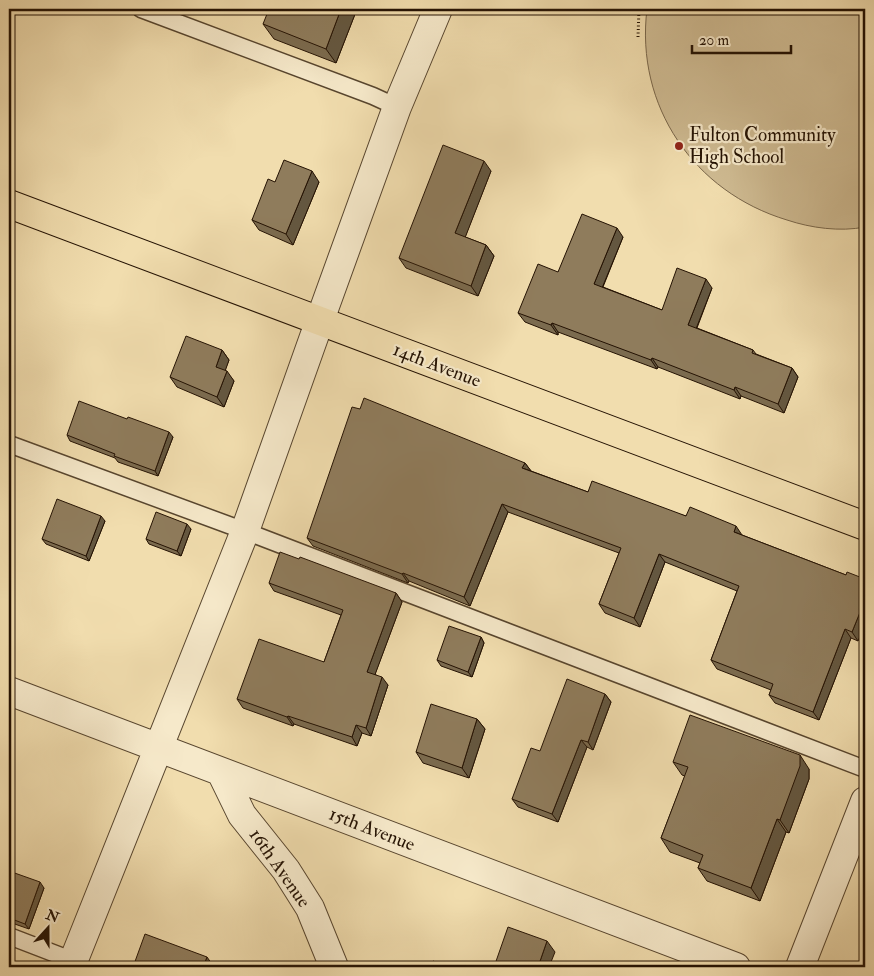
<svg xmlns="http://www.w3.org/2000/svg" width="874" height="976" font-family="'IM FELL Double Pica',serif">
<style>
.green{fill:#ceba91;stroke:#79664a}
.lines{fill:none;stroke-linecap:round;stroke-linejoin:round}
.service-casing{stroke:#57452e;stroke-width:19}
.minor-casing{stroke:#57452e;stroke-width:30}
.primary-casing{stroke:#241203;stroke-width:30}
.path{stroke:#241203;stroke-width:3;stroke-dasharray:1 2.5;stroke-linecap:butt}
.service{stroke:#f6e9ca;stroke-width:16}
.minor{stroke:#f6e9ca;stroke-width:28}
.primary{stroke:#f1ddae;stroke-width:28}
.wall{fill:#7b6b4f;stroke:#241203}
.shaded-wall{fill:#645740;stroke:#241203}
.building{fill:#8f7c5c;stroke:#241203}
.poi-dot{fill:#8f2418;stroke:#f6e9ca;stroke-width:2}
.labels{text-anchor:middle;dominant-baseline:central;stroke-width:4.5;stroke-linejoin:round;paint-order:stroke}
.poi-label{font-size:19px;fill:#241203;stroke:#f6e9ca;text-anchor:start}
.street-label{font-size:19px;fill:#241203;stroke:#f6e9ca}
</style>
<rect width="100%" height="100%" fill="#f1ddae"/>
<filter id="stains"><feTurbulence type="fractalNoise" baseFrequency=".004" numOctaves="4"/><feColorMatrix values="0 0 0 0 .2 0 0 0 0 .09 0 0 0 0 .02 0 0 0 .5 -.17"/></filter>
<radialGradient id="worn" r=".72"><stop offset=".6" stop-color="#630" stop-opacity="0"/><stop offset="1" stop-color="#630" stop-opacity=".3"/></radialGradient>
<path class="green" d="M 647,9 L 865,9 L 865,227 C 840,232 811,228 787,220 C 694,192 635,106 647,9 Z"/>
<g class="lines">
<defs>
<path id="service" d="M 141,9 L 373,96 L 397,107
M 9,444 L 245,531 L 865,769
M 9,936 L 74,961"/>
<path id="minor" d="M 9,691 L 736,967
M 221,772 L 242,815 L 286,870 L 310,908 L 334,967
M 71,967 L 245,531 L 320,320 L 397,107 L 438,9
M 800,967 L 865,801"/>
<path id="primary" d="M 9,204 L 865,526"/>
</defs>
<use href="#service" class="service-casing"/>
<use href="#minor" class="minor-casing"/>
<use href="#primary" class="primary-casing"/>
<path class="path" d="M 638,37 L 639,9"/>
<use href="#service" class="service"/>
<use href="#minor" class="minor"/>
<use href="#primary" class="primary"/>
</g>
<path class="wall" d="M 357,9 L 336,63 L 274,39 L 263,24 Z
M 491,171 L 465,237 L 486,245 L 494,256 L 478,296 L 406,268 L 399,258 Z
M 275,182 L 319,182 L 293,245 L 259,230 L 252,220 Z
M 623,237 L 603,287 L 662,310 L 712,288 L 697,328 L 753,350 L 756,354 L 792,368 L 798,377 L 784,413 L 741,396 L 740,399 L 658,367 L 657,369 L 558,332 L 558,335 L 525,322 L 518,313 L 558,272 Z
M 222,350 L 229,360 L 225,370 L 234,381 L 224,407 L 177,387 L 170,377 Z
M 865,416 L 865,434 L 861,428 Z
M 67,435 L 173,437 L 158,476 L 118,462 L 115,458 L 70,441 Z
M 525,463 L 531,471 L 588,492 L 686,516 L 742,535 L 846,575 L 858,641 L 851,638 L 819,720 L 775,703 L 769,695 L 771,690 L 717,669 L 711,660 L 737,591 L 665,562 L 640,627 L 605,613 L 599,604 L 619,553 L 508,512 L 470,606 L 409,581 L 408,583 L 313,546 L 307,538 Z
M 105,521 L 89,561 L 46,544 L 42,539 Z
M 191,529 L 181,556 L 149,544 L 146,539 Z
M 269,583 L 396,593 L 402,602 L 375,674 L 388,685 L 371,736 L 362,733 L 357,746 L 294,724 L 293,726 L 243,708 L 237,699 L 324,662 L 341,615 L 274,591 Z
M 481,637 L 484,643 L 472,677 L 441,666 L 437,660 Z
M 605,694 L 611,702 L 593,750 L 587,747 L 558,822 L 518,807 L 512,799 Z
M 477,719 L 485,729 L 469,778 L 423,763 L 416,752 Z
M 673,762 L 809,769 L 809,779 L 789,833 L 786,832 L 760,901 L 707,881 L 698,868 L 700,863 L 670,852 L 661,838 L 685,776 L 682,775 Z
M 9,871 L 44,888 L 29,929 L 9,922 Z"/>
<path class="shaded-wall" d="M 341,9 L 357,9 L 336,63 L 326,49 Z
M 484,161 L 491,171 L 463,243 L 455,233 Z
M 312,171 L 319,182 L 293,245 L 286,234 Z
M 617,228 L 623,237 L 600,293 L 594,284 Z
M 486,245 L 494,256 L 478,296 L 471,286 Z
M 706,279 L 712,288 L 694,334 L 688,325 Z
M 552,323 L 558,332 L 558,335 L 551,325 Z
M 222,350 L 229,360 L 223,377 L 216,367 Z
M 652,358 L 658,367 L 657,369 L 651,360 Z
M 792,368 L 798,377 L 784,413 L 778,404 Z
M 227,371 L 234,381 L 224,407 L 217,397 Z
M 735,387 L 741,396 L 740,399 L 734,390 Z
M 169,432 L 173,437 L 158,476 L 155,471 Z
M 525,463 L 531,471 L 522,468 Z
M 502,504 L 508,512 L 470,606 L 464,597 Z
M 101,516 L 105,521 L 89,561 L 86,556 Z
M 187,524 L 191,529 L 181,556 L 177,551 Z
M 736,526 L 742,535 L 734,532 Z
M 659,554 L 665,562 L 640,627 L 634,618 Z
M 403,573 L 409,581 L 408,583 L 402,574 Z
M 396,593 L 402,602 L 373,680 L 367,672 Z
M 865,600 L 865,624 L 858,641 L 852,632 Z
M 845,629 L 851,638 L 819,720 L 813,712 Z
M 481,637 L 484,643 L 472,677 L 468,672 Z
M 382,677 L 388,685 L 371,736 L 366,728 Z
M 605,694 L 611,702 L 593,750 L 588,742 Z
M 288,716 L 294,724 L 293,726 L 287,717 Z
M 477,719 L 485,729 L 469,778 L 462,768 Z
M 356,725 L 362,733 L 357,746 L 352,737 Z
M 581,740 L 587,747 L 558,822 L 552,814 Z
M 800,755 L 809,769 L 809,779 L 789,833 L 780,820 Z
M 777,819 L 786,832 L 760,901 L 751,888 Z
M 40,882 L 44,888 L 29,929 L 25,924 Z
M 547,941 L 555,952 L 549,967 L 538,967 Z
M 207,957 L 214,967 L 203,967 Z"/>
<path class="building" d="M 269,9 L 341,9 L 326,49 L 263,24 Z
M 443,145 L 484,161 L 455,233 L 486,245 L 471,286 L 399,258 Z
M 284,160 L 312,171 L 286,234 L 252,220 L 268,179 L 275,182 Z
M 582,214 L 617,228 L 594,284 L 662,310 L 677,268 L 706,279 L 688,325 L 753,350 L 752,353 L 792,368 L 778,404 L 735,387 L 734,390 L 652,358 L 651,360 L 552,323 L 551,325 L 518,313 L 538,264 L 558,272 Z
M 186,336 L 222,350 L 216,367 L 227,371 L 217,397 L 170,377 Z
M 364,398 L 525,463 L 522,468 L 588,492 L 592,481 L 686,516 L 690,507 L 736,526 L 734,532 L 846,575 L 847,572 L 865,579 L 865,600 L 852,632 L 845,629 L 813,712 L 769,695 L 773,684 L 711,660 L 739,586 L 659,554 L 634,618 L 599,604 L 621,548 L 502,504 L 464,597 L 403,573 L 402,574 L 307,538 L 352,407 L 360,409 Z
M 79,401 L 127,419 L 128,417 L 169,432 L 155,471 L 114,456 L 115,454 L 67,435 Z
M 865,416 L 865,429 L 861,428 Z
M 57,499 L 101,516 L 86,556 L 42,539 Z
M 156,512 L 187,524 L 177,551 L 146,539 Z
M 280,552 L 299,559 L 300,557 L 396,593 L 367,672 L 382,677 L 366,728 L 356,725 L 352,737 L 288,716 L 287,717 L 237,699 L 259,639 L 324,662 L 343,610 L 269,583 Z
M 449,626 L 481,637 L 468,672 L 437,660 Z
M 567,679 L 605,694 L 588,742 L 581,740 L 552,814 L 512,799 L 531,748 L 540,751 Z
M 431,704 L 477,719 L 462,768 L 416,752 Z
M 690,715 L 800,755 L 800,766 L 780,820 L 777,819 L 751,888 L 698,868 L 703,855 L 661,838 L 688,767 L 673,762 Z
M 9,871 L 40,882 L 25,924 L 9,918 Z
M 508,927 L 547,941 L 538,967 L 494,967 Z
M 145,934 L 207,957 L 203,967 L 133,967 Z
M 433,961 L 448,967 L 430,967 Z"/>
<circle class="poi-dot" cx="679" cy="146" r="5"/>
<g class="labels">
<g class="poi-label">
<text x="689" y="135">Fulton Community<tspan x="689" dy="22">High School</tspan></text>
</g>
<g class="street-label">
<text transform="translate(437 365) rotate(21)">14th Avenue</text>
<text transform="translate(372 829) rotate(21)">15th Avenue</text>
<text transform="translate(280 868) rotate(55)">16th Avenue</text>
</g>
</g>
<rect width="874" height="976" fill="none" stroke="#f1ddae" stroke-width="30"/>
<rect x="10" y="10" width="854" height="956" fill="none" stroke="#241203" stroke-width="2.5"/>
<rect x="15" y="15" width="844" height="946" fill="none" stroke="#241203"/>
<g transform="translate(48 928) rotate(21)" stroke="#f6e9ca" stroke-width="4" paint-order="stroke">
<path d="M0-4L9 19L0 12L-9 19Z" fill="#241203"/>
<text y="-8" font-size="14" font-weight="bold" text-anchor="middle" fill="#241203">N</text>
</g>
<path d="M692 45v8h99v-8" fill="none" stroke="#241203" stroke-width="2.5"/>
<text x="699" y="45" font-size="15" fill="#241203" stroke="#f6e9ca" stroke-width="4" paint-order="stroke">20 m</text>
<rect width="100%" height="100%" filter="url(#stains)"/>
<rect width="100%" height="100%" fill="url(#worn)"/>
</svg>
